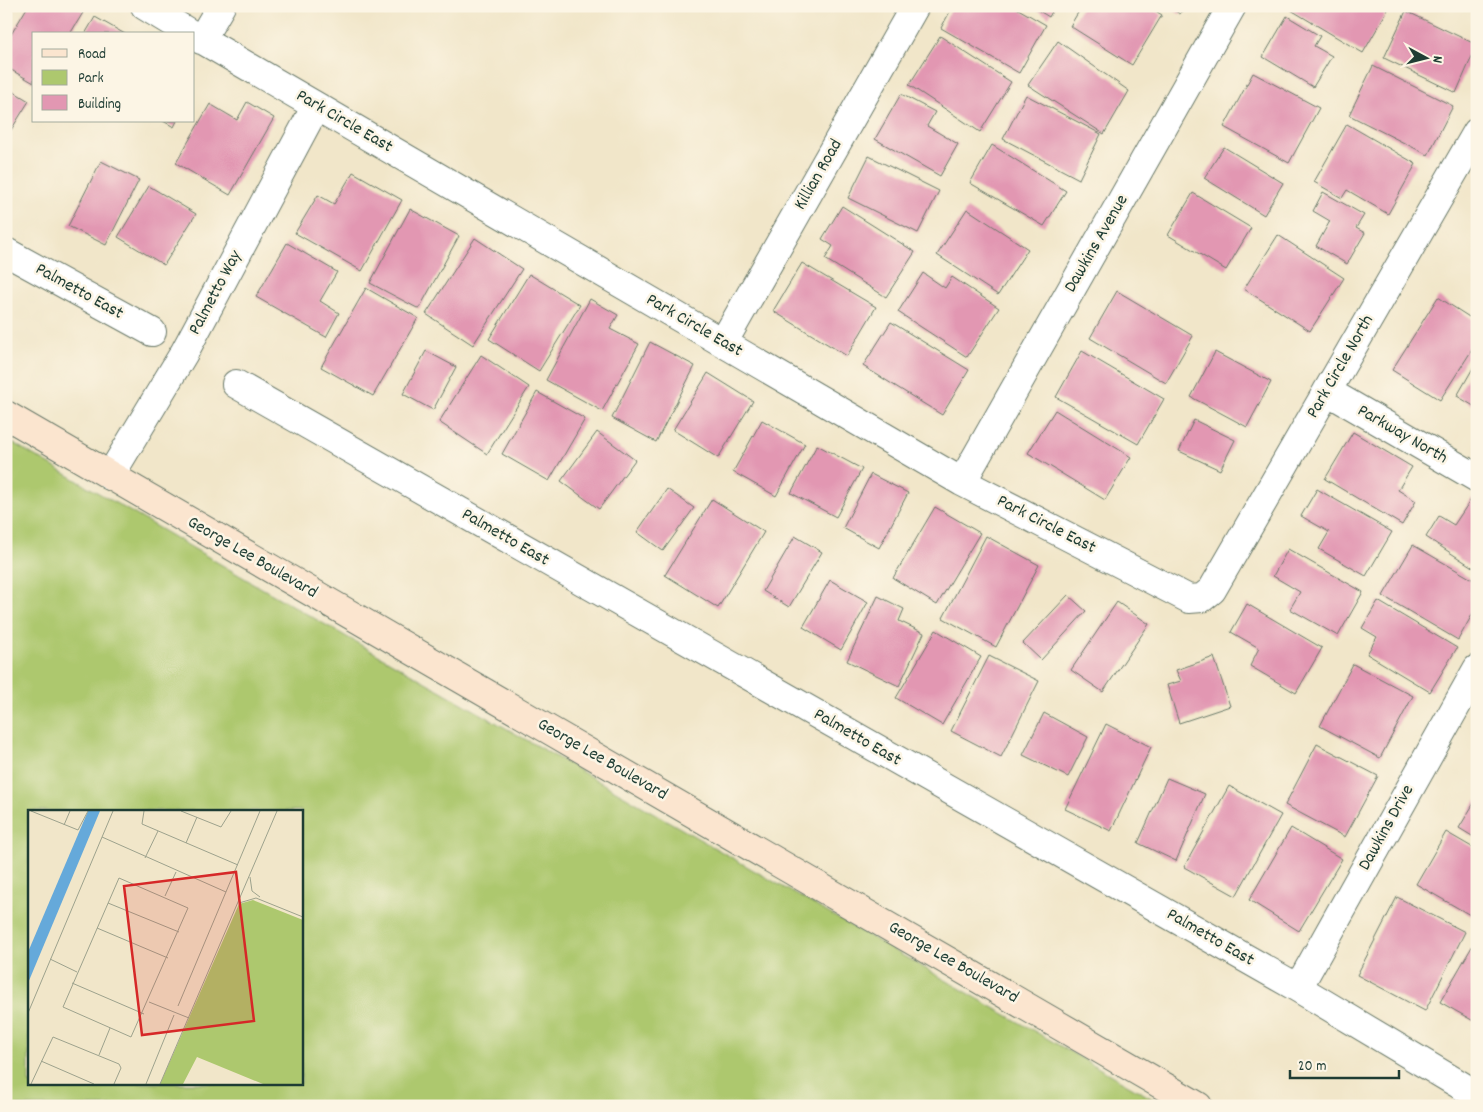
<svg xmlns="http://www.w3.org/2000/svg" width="1483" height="1112" font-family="Dekko,sans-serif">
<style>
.green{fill:#adc86e;stroke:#668251;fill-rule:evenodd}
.building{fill:#e297b2}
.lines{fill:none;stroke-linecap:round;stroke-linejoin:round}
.minor-casing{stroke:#687868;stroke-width:30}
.secondary-casing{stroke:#687868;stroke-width:30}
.minor{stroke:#fff;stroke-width:28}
.secondary{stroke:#fbe5cf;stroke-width:28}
.labels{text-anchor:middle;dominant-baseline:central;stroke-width:5;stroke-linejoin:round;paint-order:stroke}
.street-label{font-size:18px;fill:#1f3d34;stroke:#fcf5e5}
.inset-road{fill:none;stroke:#9da28d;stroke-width:1}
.view{fill:#d62828;fill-opacity:0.15;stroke:#d62828;stroke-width:2.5}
.inset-edge{fill:none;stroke:#1f3d34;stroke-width:2.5}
</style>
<rect width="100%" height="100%" fill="#fcf5e5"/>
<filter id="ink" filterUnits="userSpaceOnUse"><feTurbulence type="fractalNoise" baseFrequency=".02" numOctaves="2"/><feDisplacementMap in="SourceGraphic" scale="10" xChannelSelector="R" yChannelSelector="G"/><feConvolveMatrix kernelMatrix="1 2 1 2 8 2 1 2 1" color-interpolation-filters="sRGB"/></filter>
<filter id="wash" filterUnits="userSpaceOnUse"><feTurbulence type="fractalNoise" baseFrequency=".0096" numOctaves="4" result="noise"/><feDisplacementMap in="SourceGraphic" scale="20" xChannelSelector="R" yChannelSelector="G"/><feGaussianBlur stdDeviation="1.12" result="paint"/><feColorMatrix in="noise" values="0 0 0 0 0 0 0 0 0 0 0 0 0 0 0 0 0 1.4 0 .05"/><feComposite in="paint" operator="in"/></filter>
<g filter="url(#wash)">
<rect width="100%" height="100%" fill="#f1e6c9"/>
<path class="green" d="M 6,439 L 251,582 L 1165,1106 L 6,1106 ZM 29,811 L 301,811 L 301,1083 L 29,1083 Z"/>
<g id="blocks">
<path class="building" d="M 6,6 L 14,6 L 6,20 Z
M 28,6 L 75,6 L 84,11 L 70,34 L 34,34 L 34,83 L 6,67 L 6,43 Z
M 953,6 L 1013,6 L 1046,25 L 1019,73 L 941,28 Z
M 1031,6 L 1055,6 L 1049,17 Z
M 1082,6 L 1148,6 L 1162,15 L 1132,65 L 1070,26 Z
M 1167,6 L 1185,6 L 1180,14 Z
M 1293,6 L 1390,6 L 1363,53 L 1291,10 Z
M 1406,11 L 1477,45 L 1456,93 L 1384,58 Z
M 1287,16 L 1320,36 L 1314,46 L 1332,56 L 1313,87 L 1263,57 Z
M 95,17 L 125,34 L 85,34 Z
M 940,36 L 1011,82 L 980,132 L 909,85 Z
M 1058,41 L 1129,91 L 1104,134 L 1028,85 Z
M 1373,66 L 1453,106 L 1428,155 L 1349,115 Z
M 1253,73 L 1319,108 L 1289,163 L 1224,127 Z
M 6,87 L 29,101 L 6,138 Z
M 901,94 L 935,112 L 927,126 L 958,144 L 940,176 L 875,139 Z
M 1026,95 L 1101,134 L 1079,179 L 1003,139 Z
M 247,102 L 274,118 L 230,195 L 176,163 L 210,104 L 237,120 Z
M 163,121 L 177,121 L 174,127 Z
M 1347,124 L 1416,164 L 1388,214 L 1347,190 L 1342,198 L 1314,182 Z
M 992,145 L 1066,191 L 1044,226 L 970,183 Z
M 1224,147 L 1283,183 L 1264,215 L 1204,178 Z
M 869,156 L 939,191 L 918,233 L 848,198 Z
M 101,161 L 139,180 L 106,245 L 68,226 Z
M 353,172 L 402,200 L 362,271 L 295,233 L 318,195 L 334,204 Z
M 149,186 L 196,214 L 164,265 L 118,237 Z
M 1323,192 L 1364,215 L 1356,228 L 1365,233 L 1347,264 L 1316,246 L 1330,221 L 1313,211 Z
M 1193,193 L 1251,228 L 1226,270 L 1168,235 Z
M 842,206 L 915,252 L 886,297 L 825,259 L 833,246 L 822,239 Z
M 410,209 L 459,236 L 419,309 L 370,283 Z
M 967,209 L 1028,249 L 998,295 L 937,255 Z
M 1278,235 L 1344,278 L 1310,331 L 1244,289 Z
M 475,238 L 522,269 L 473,345 L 426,314 Z
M 287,243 L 337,272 L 320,301 L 339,313 L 326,337 L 256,297 Z
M 802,263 L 876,307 L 847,356 L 773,311 Z
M 923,273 L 945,288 L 952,277 L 999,308 L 967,357 L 898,312 Z
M 529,274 L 580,305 L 539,371 L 489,339 Z
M 366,288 L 418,318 L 373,396 L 321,367 Z
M 1117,291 L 1193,336 L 1166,383 L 1090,338 Z
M 1438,297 L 1477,322 L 1477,342 L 1440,400 L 1392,370 Z
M 590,299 L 618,315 L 610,329 L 639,344 L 602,411 L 546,380 Z
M 891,322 L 969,370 L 942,415 L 863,366 Z
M 650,342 L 695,366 L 656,442 L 612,418 Z
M 426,351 L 456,367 L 433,410 L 403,394 Z
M 1082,351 L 1164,399 L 1138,444 L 1056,397 Z
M 1215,352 L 1271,382 L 1247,427 L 1191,397 Z
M 481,355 L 529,387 L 487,454 L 439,422 Z
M 1477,361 L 1477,408 L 1457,396 Z
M 708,373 L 753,401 L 718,458 L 673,430 Z
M 537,392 L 585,419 L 549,481 L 502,454 Z
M 1055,410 L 1131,457 L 1105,500 L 1028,453 Z
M 762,420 L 805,444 L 776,496 L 733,472 Z
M 1194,420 L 1235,440 L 1220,470 L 1179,451 Z
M 597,432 L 635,460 L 599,509 L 561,481 Z
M 1353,432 L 1412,467 L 1398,490 L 1416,501 L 1402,525 L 1325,479 Z
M 817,445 L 862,469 L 836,517 L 791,493 Z
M 871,474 L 908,493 L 879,548 L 843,528 Z
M 667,489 L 694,508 L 663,551 L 637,532 Z
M 1317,489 L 1392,532 L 1366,576 L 1319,549 L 1329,532 L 1301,516 Z
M 1472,498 L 1477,501 L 1477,570 L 1426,537 L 1439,516 L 1454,525 Z
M 712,499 L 764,532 L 718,608 L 665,575 Z
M 935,507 L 980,533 L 937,605 L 893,578 Z
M 795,536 L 822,552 L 789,607 L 763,591 Z
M 986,536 L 1039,565 L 996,647 L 943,618 Z
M 1413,545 L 1477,582 L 1477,606 L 1458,640 L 1383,596 Z
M 1288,549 L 1363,592 L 1338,636 L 1290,609 L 1300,592 L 1273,576 Z
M 830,580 L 868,602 L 841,650 L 803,627 Z
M 1068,595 L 1086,611 L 1041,660 L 1023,643 Z
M 878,596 L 904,609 L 899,621 L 924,633 L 899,686 L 847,661 Z
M 1378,601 L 1457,648 L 1430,692 L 1367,654 L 1377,637 L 1362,628 Z
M 1117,602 L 1149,624 L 1103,692 L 1071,670 Z
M 1247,604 L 1322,648 L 1296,693 L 1250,666 L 1259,648 L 1231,632 Z
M 936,630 L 981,657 L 942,725 L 896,698 Z
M 989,656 L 1039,681 L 1001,757 L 951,731 Z
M 1214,657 L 1230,706 L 1179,723 L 1167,685 L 1181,681 L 1176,670 Z
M 1353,664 L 1413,696 L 1380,758 L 1320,726 Z
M 1044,713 L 1088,737 L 1068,777 L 1023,755 Z
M 1106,724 L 1151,747 L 1111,831 L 1065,809 Z
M 1317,744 L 1378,776 L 1345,837 L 1285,805 Z
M 1167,778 L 1205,794 L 1176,861 L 1138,843 Z
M 1229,786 L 1281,815 L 1236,896 L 1184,867 Z
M 1477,798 L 1477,839 L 1459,828 Z
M 1291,828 L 1342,859 L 1299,931 L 1249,900 Z
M 1446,832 L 1477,850 L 1477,919 L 1416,884 Z
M 1397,897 L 1465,932 L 1425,1011 L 1357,975 Z
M 1477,938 L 1477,1023 L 1440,1002 Z"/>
</g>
</g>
<g filter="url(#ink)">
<use href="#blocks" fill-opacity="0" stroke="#687868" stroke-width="1"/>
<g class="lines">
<defs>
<path id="minor" d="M 145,6 L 191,34
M 194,35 L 962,482 L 1189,599 L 1202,598 L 1212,590 L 1477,132
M 201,40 L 221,6
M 6,252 L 152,332
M 723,343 L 915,6
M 236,384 L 1298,988 L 1477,1095
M 1327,391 L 1477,478
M 110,476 L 184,353 L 316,106
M 962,482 L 1232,6
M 1298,988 L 1477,669"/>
<path id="secondary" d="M 6,415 L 1198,1106"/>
</defs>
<use href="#minor" class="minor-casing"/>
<use href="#secondary" class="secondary-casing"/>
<use href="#minor" class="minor"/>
<use href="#secondary" class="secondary"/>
</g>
</g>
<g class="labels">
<g class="street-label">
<text transform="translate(344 122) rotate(30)">Park Circle East</text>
<text transform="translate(819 175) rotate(-60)">Killian Road</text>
<text transform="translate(1097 244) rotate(-60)">Dawkins Avenue</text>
<text transform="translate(79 292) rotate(29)">Palmetto East</text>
<text transform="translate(216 293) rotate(-62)">Palmetto Way</text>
<text transform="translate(694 326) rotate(30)">Park Circle East</text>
<text transform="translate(1341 367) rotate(-60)">Park Circle North</text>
<text transform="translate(1402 435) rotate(30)">Parkway North</text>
<text transform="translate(1046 525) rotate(27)">Park Circle East</text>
<text transform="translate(505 538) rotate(30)">Palmetto East</text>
<text transform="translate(252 558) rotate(30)">George Lee Boulevard</text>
<text transform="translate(857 738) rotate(30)">Palmetto East</text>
<text transform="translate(602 760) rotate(30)">George Lee Boulevard</text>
<text transform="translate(1387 828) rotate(-61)">Dawkins Drive</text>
<text transform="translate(1210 938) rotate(30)">Palmetto East</text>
<text transform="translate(953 963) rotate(30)">George Lee Boulevard</text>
</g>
</g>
<g transform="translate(28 810)">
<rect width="275" height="275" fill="#f1e6c9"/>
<path d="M 225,90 L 275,110 L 275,274 L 235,274 L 169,247 L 155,274 L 132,274 L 211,94 Z" fill="#adc86e"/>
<path d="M 60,1 L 72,1 L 0,173 L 0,142 Z" fill="#65a9da"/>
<path class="inset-road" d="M 3,1 L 50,20 L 60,1M 116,1 L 114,14 L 210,55M 153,1 L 193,17 L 203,1M 36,15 L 42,1M 74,27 L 198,82M 158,33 L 169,7M 117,48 L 130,21M 222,67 L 224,81 L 232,87M 91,68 L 160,98 L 103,227 L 35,197 ZM 137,86 L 148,62M 80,93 L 151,122M 211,93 L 228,88 L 275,107M 69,118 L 140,148M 22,149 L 49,162M 44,173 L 116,204M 121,192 L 161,208M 150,196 L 232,1M 0,203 L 85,1M 71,245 L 82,218M 13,251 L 66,274M 3,274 L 25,227 L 91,254 L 93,258 L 86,274M 118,274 L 146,205M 132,274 L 249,1"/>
<path class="view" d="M 208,62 L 226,211 L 114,225 L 96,76 Z"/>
<rect width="275" height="275" class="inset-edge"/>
</g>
<rect width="1483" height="1112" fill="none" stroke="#fcf5e5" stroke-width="25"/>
<rect x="32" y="32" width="162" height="90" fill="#fcf5e5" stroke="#a4ab9e"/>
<rect x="42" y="49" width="25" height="8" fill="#fbe5cf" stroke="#a4ab9e"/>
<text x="78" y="58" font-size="15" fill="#1f3d34">Road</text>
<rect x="42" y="70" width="25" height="15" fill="#adc86e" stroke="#a4ab9e"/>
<text x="78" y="82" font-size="15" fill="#1f3d34">Park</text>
<rect x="42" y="95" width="25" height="15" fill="#e297b2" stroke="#a4ab9e"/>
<text x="78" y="108" font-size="15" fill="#1f3d34">Building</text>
<g transform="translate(1426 58) rotate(97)" stroke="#fcf5e5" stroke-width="4" paint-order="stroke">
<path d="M0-4L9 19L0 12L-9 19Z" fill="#1f3d34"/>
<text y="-8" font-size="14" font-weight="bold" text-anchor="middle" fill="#1f3d34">N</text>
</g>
<path d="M1290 1070v8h109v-8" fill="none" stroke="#1f3d34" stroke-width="2.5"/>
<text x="1298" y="1070" font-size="15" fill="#1f3d34" stroke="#fcf5e5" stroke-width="4" paint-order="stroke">20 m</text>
</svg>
